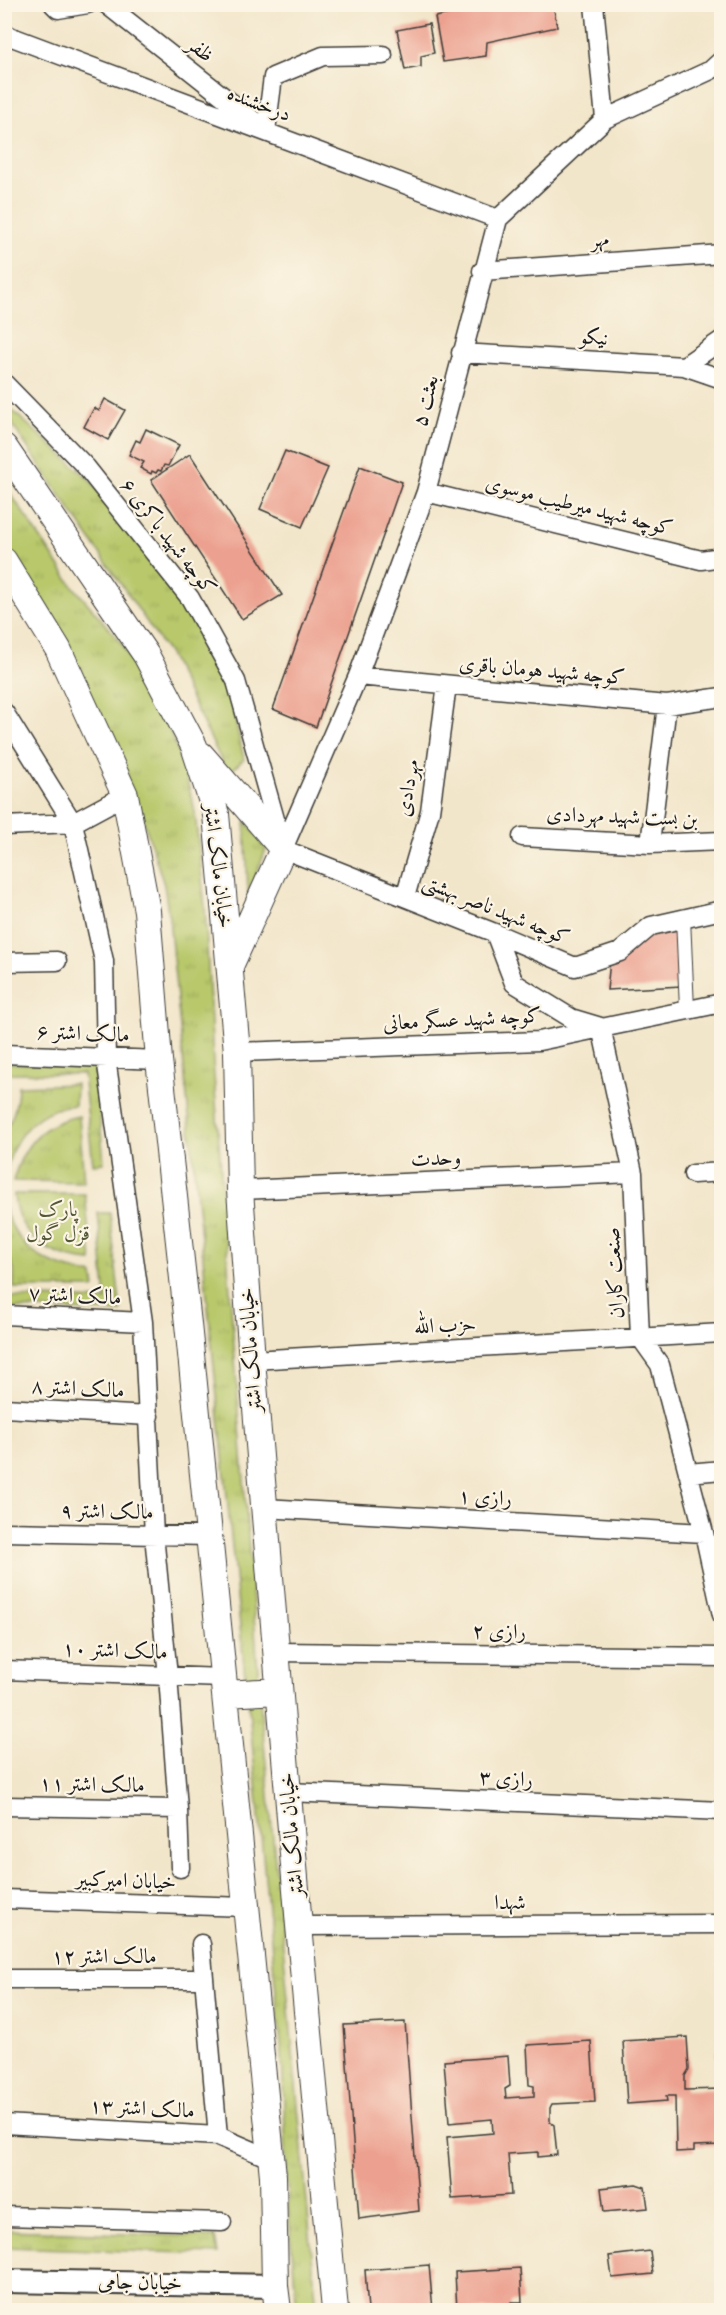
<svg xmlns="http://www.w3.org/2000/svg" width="726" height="2315" font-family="'Libre Bodoni',Amiri,serif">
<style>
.grass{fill:url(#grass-tufts);stroke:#6a7243;stroke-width:1.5}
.building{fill:#eca08f}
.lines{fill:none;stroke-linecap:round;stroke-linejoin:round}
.pedestrian-casing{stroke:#3c3a36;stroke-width:16}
.minor-casing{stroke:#3c3a36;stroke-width:21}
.tertiary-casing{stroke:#3c3a36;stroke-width:26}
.secondary-casing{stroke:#3c3a36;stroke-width:28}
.pedestrian{stroke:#fff;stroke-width:14}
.minor{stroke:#fff;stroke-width:18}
.tertiary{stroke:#fff;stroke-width:22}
.secondary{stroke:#fff;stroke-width:26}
.labels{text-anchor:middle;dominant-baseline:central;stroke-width:4.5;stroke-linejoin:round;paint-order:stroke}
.street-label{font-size:21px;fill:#1c1c1c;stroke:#fcf5e5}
.park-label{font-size:21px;fill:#535837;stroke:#fcf5e5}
</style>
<defs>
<pattern id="grass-tufts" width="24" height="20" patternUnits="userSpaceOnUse" patternTransform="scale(1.5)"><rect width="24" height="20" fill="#b8c86a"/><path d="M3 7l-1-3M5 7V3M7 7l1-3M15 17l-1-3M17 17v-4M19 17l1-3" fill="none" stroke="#9eab5b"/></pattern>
</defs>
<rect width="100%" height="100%" fill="#fcf5e5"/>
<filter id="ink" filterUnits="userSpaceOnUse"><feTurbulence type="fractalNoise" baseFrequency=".0167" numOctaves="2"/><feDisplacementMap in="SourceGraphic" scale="12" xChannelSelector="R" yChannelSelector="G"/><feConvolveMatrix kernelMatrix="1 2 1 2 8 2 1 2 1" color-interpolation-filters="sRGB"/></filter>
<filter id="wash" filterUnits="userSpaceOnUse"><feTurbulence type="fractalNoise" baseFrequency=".008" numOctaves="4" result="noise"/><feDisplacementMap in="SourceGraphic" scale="24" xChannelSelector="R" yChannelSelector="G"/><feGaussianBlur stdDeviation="1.35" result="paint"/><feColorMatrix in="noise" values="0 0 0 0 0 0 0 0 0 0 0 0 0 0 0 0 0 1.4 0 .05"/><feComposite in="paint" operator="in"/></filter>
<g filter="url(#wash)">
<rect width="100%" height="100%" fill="#f2e6ca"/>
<path class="grass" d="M 5,404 L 89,479 L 188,607 L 226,680 L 244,759 L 228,774 L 170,656 L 15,429 Z
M 4,484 L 72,585 L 119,640 L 163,713 L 184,768 L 195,812 L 205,907 L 213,1062 L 259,1684 L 246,1686 L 169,918 L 164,885 L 141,812 L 47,621 L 5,545 Z
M 245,821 L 267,847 L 248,894 Z
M 5,1063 L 95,1065 L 104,1163 L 93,1164 L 83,1074 L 5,1073 Z
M 76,1084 L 75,1105 C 48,1107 25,1123 13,1149 C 10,1156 9,1165 5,1170 L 5,1129 C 14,1118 18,1100 18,1086 Z
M 79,1116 L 84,1182 L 13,1181 C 23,1145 41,1123 79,1116 Z
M 14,1194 L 85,1194 L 92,1261 C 51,1258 17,1238 14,1194 Z
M 5,1209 C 20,1256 50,1265 93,1275 L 95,1288 L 14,1288 L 14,1270 L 5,1244 Z
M 98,1213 L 110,1213 L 121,1312 L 5,1308 L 5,1297 L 106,1300 Z
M 260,1699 L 317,2310 L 297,2310 L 288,2204 L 282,2055 L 248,1700 Z
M 5,2230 L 215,2237 L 218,2254 L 5,2247 Z"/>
<g id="blocks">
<path class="building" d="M 473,4 L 553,4 L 557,27 L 487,42 L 486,56 L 443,62 L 435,17 L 474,9 Z
M 429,24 L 434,53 L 421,56 L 421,67 L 405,70 L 397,30 Z
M 105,399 L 125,410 L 108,440 L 84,427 L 94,408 L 99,411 Z
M 146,429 L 179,445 L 168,466 L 164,465 L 161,471 L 158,470 L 156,473 L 152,471 L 151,474 L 140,468 L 144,462 L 129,455 L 136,440 L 140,442 Z
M 285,451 L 328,468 L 302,527 L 260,509 Z
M 190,454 L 282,595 L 242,619 L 151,480 Z
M 360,466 L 402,482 L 316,727 L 273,709 Z
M 678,925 L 682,986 L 607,990 L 610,961 L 653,932 Z
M 405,2022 L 419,2211 L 359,2219 L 344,2025 Z
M 687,2037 L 689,2069 L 685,2076 L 685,2090 L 722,2089 L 722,2145 L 694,2146 L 694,2151 L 676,2152 L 675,2096 L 666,2096 L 667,2101 L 627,2104 L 623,2041 Z
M 591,2041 L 595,2102 L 552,2104 L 550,2108 L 550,2122 L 554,2125 L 557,2155 L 538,2157 L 538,2152 L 508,2154 L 511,2195 L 452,2199 L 447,2137 L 493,2133 L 492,2119 L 449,2123 L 444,2061 L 508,2056 L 510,2086 L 505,2089 L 506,2098 L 534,2096 L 534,2086 L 529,2085 L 527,2045 Z
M 716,2049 L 722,2049 L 722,2082 L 717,2077 Z
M 636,2184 L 645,2187 L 648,2208 L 604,2212 L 601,2188 Z
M 650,2251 L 653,2274 L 612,2278 L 609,2256 Z
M 429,2265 L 433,2310 L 368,2310 L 365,2270 Z
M 520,2268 L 522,2302 L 511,2302 L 510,2310 L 457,2310 L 455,2272 Z
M 704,2306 L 706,2309 L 722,2308 L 722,2310 L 686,2310 L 686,2307 Z"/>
</g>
</g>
<g filter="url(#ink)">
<use href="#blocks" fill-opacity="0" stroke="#3c3a36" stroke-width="1.5"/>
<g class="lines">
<defs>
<path id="pedestrian" d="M 683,918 L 687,1009"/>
<path id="minor" d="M 53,4 L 58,9 L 88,4
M 106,4 L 253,120
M 594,4 L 605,119
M 4,34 L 498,219
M 266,131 L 273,77 L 323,56 L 383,55
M 482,271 L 722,254
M 461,353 L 684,366 L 722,379
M 684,366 L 722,340
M 4,383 L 86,467 L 190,598 L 236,681 L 282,844
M 426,492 L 701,560 L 722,557
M 358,676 L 667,705 L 722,697
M 4,712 L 73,823 L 104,961 L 106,1058 L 143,1322 L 154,1535 L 168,1676 L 178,1809 L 180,1868
M 4,826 L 73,823 L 125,795
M 522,837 L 650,844 L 722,841
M 650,844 L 667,705
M 283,849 L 358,676 L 426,492 L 498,219 L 605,119 L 711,70 L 722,60
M 283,849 L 495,933 L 575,967 L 620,952 L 651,926 L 722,910
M 405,897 L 430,811 L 447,685
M 495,933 L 514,983 L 571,1018 L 601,1027 L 633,1173 L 640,1337 L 660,1365 L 704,1533 L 722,1615
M 4,962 L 57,961
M 237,1052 L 539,1041 L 722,1003
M 4,1054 L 159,1060
M 693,1174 L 722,1172
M 240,1190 L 633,1173
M 4,1315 L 143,1322
M 252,1360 L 722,1333
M 4,1408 L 149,1416
M 688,1473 L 722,1470
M 264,1508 L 704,1533
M 4,1532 L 209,1536
M 276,1652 L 722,1657
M 4,1670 L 223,1678
M 288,1792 L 722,1811
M 4,1806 L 178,1809
M 4,1899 L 246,1907
M 299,1926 L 722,1924
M 201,1944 L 218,2136
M 4,1979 L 204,1979
M 4,2124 L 218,2136 L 272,2159
M 4,2216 L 222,2222"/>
<path id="tertiary" d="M 4,2281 L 275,2286"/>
<path id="secondary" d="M 4,447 L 146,655 L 194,746 L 216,814 L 237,1052 L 240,1190 L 252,1360 L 299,1926 L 335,2310
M 4,561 L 58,649 L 125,795 L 147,911 L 159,1060 L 188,1324 L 273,2176 L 275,2286 L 278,2310
M 201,755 L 283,849 L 231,964
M 225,1694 L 279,1691"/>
</defs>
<use href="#pedestrian" class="pedestrian-casing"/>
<use href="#minor" class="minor-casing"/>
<use href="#tertiary" class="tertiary-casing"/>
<use href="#secondary" class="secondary-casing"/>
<use href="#pedestrian" class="pedestrian"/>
<use href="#minor" class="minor"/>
<use href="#tertiary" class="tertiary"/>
<use href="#secondary" class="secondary"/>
</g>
</g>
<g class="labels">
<g class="street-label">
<text transform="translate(200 50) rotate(38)">ظفر</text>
<text transform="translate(259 104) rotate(21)">درخشنده</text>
<text transform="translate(600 240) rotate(-4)">مهر</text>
<text transform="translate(594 338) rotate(3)">نیکو</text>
<text transform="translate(426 401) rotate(-76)">بعثت ۵</text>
<text transform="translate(579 506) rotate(14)">کوچه شهید میرطیب موسوی</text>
<text transform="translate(168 537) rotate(52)">کوچه شهید باکری ۶</text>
<text transform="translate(542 671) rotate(5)">کوچه شهید هومان باقری</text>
<text transform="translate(408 788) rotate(-80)">مهردادی</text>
<text transform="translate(622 817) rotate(2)">بن بست شهید مهردادی</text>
<text transform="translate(218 866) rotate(83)">خیابان مالک اشتر</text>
<text transform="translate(496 910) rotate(22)">کوچه شهید ناصر بهشتی</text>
<text transform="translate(462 1020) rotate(-3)">کوچه شهید عسگر معانی</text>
<text transform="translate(83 1034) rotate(2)">مالک اشتر ۶</text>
<text transform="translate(436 1159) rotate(-2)">وحدت</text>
<text transform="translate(615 1273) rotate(-93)">صنعت کاران</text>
<text transform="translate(75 1296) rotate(3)">مالک اشتر ۷</text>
<text transform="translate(445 1326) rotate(-3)">حزب الله</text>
<text transform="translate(251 1350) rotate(-94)">خیابان مالک اشتر</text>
<text transform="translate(78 1389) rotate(3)">مالک اشتر ۸</text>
<text transform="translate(485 1498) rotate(3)">رازی ۱</text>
<text transform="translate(107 1512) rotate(1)">مالک اشتر ۹</text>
<text transform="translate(499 1632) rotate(1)">رازی ۲</text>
<text transform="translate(115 1651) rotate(2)">مالک اشتر ۱۰</text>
<text transform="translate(506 1779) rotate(3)">رازی ۳</text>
<text transform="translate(92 1785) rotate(1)">مالک اشتر ۱۱</text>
<text transform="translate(292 1835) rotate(-95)">خیابان مالک اشتر</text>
<text transform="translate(126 1881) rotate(2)">خیابان امیرکبیر</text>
<text x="510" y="1903">شهدا</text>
<text x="104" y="1957">مالک اشتر ۱۲</text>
<text transform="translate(142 2109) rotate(3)">مالک اشتر ۱۳</text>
<text transform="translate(140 2283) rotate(1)">خیابان جامی</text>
</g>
<g class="park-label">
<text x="58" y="1210">پارک<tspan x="58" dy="24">قزل گول</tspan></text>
</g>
</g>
<rect width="726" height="2315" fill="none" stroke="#fcf5e5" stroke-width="24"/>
</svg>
